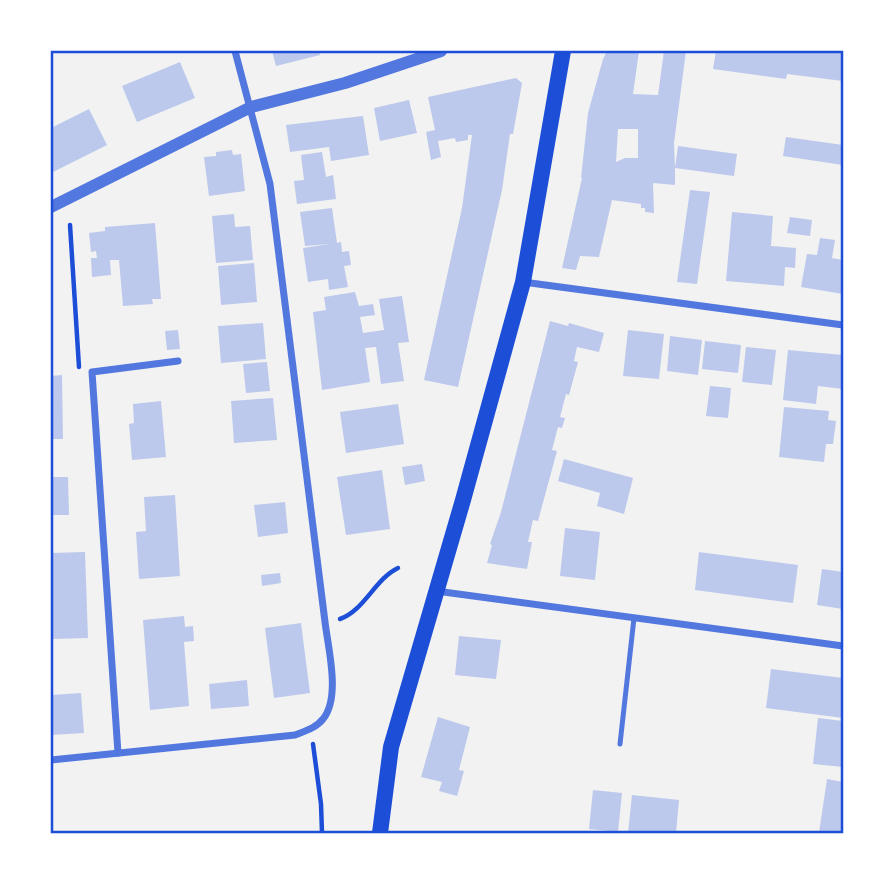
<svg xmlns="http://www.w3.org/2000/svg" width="894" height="884" viewBox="0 0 894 884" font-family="Rubik,sans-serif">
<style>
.building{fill:#bdc9ec;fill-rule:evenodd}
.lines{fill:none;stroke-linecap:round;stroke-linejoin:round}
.path{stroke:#1d4ed8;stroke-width:4.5}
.service{stroke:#5277de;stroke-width:5}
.minor{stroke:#5277de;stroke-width:7}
.tertiary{stroke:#5277de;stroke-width:12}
.primary{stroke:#1d4ed8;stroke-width:16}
.neatline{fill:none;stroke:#1d4ed8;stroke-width:2.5}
</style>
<rect width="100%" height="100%" fill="#f2f2f2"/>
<g class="building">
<path d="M272 51H319L320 55 276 66Z"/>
<path d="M607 51H639L633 94 658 95 664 51H686L674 143 675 168 678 146 737 154 734 176 675 168V185L653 183 654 213 645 212V208H641V204L612 200 599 257 580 256 576 270 562 268 582 178H581L588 113 603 59ZM618 129H638V158H625L616 162Z"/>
<path d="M716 51H843V81L787 74 786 79 713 69Z"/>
<path d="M180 62 195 98 137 122 122 86Z"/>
<path d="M516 78 522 83 513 134H510L502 190 458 387 424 380 462 208 472 135H468V140L456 142 455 138 438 141 441 157 431 160 426 132 435 130 428 97Z"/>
<path d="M409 100 417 133 380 141 374 108Z"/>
<path d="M89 109 107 145 51 173V128Z"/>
<path d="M363 116 369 155 331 161 329 147 290 152 286 125Z"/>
<path d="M786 137 843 145V165L783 156Z"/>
<path d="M232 150 233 155 241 154 245 191 209 196 204 157 216 156V152Z"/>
<path d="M322 152 326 177 333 175 336 199 297 204 294 181 304 180 301 155Z"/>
<path d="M690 190 710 192 697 284 677 282Z"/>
<path d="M332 208 337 243 341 242 342 252 349 251 351 265 344 266 348 287 329 290 328 279 308 282 303 248 329 244 305 246 300 212Z"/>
<path d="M732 212 773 216 771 246 796 248 795 268 785 267 784 286 726 281Z"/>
<path d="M234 214 235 227 250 226 253 260 216 263 212 216Z"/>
<path d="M790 217 812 220 810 236 787 233Z"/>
<path d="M155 223 161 299H152L153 304 123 306 119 260H110L111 275 92 277 91 258H97L96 251 91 252 89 233 105 231V227Z"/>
<path d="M820 238 835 240 832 258 843 260V294L801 287 807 254 817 255Z"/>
<path d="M254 263 257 302 221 305 218 266Z"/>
<path d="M355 292 359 306 373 304 375 315 360 317 363 333 384 330 379 299 402 296 409 342 398 343 404 381 381 384 376 347 365 348 370 382 322 390 313 312 326 310 324 297Z"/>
<path d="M550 321 568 326 569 323 604 333 599 352 577 347 574 361 578 362 569 395 566 394 560 417 565 418 562 428 558 427 552 450 557 451 538 521 533 520 528 542H532L527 569 487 563 492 545 490 544 501 512Z"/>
<path d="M263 323 266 359 221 363 218 326Z"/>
<path d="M178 330 180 349 167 350 165 331Z"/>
<path d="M628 330 664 334 659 379 623 376Z"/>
<path d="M670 336 702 340 698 375 667 371Z"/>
<path d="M705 341 741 345 738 373 702 369Z"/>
<path d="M746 347 776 350 772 385 742 382Z"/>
<path d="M788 350 843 355V389L818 386 816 404 783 400Z"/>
<path d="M267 362 270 391 246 393 243 364Z"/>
<path d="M62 375 63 439H51V376Z"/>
<path d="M710 386 731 388 728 418 706 416Z"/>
<path d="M273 398 277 440 234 443 231 401Z"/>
<path d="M161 401 166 457 132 460 129 424 134 423 133 404Z"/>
<path d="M398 404 404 444 346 453 340 412Z"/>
<path d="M784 407 829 411 828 420 836 421 833 444H826L824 462 779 457Z"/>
<path d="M564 459 633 478 624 514 597 506 600 493 558 481Z"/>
<path d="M422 464 425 481 405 485 402 467Z"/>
<path d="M382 470 390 529 346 535 337 477Z"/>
<path d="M51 477H68L69 515H51Z"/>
<path d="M175 495 180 576 139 579 136 532 146 531 144 497Z"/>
<path d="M285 502 288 533 258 537 254 505Z"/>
<path d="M565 528 600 532 595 580 560 576Z"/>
<path d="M85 552 88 638 51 639V553Z"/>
<path d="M699 552 798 565 793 603 695 590Z"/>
<path d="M822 569 843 572V609L817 605Z"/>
<path d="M280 573 281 583 262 586 261 575Z"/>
<path d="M184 616 185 627 193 626 194 641 184 642 189 706 150 710 143 620Z"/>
<path d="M301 623 310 693 274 698 265 628Z"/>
<path d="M459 636 501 640 496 679 455 675Z"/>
<path d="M771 669 843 678V718L766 708Z"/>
<path d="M247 680 249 706 211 709 209 684Z"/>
<path d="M81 693 84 733 51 735V695Z"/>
<path d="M438 717 470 727 459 770 464 771 457 796 439 791 442 782 421 777Z"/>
<path d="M818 718 843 721V767L813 764Z"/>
<path d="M827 779 843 782V833H819Z"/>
<path d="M593 790 622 793 618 832 589 829Z"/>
<path d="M632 795 679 800 676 833H628Z"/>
</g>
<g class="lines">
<g class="path">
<path d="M70 225 79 367"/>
<path d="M340 619C364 611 375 579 398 568"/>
<path d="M313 744 321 804 322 833"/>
</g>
<path class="service" d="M620 744 634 618"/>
<g class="minor">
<path d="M523 282 843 325"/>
<path d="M436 591 843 646"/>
<path d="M118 753 92 372 178 361"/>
<path d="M51 760 295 735C305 731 316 728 323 719 341 697 328 648 325 622L270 184 235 51"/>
</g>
<path class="tertiary" d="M51 207 251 107 345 83 441 51"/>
<path class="primary" d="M380 833 391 747 463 500 523 282 563 51"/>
</g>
<rect width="894" height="884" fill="none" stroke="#ffffff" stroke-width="105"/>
<rect x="52" y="52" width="790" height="780" class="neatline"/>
</svg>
